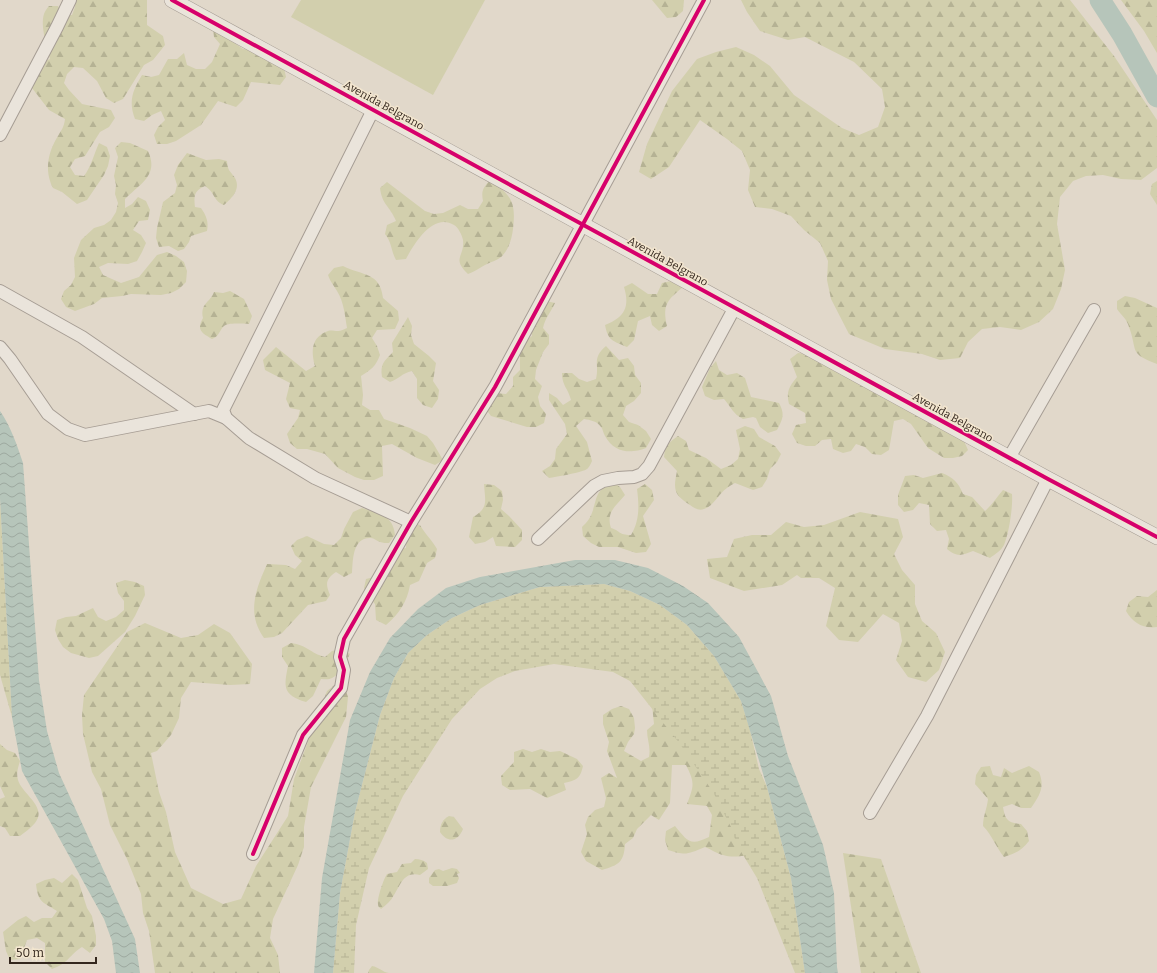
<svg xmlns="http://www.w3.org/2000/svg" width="1157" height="973" viewBox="0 0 1157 973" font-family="Bitter,serif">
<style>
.grass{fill:#d2cfad}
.forest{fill:url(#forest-firs)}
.wetland{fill:url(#wetland-marsh)}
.water{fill:url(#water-waves)}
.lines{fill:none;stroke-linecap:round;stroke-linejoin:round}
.river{stroke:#b6c5ba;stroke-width:21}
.minor-casing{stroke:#a69d94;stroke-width:14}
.tertiary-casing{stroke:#a69d94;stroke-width:16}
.minor{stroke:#eae4db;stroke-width:12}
.tertiary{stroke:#eae4db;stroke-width:15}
.cycleway-casing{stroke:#f3e6cf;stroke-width:6}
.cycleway{stroke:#d6006c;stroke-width:4}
.labels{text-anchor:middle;stroke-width:3;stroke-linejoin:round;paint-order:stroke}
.street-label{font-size:11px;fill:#33261d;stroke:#f3e6cf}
</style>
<defs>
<pattern id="forest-firs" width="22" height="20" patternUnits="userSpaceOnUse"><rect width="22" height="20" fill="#d2cfad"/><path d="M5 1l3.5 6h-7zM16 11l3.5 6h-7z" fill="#b5b294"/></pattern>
<pattern id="wetland-marsh" width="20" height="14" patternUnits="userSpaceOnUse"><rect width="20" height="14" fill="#d2cfad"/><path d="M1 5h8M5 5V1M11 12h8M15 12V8" fill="none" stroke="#b5b294"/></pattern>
<pattern id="water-waves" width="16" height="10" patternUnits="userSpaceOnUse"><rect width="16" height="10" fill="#b6c5ba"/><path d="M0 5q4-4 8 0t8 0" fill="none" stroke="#9da99f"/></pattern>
</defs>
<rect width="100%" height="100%" fill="#e1d8ca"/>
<path class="grass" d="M301 0H485L433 95 291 17Z"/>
<g class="forest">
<path d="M74 0H147V25L163 36 165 45 153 60 144 65 123 99 114 103 106 98 97 81 83 68 74 67 67 74 64 83 69 90 82 104 111 110 115 118 109 127 100 132 85 156 75 159 70 167 75 175 84 176C91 167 94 154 99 143L107 147 110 156 108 166 104 175 87 200 77 204 62 192 53 188C44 170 48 152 58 136 62 129 64 127 65 119L49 110 32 88 33 78 42 62 50 59C47 48 40 25 44 14 45 11 47 8 49 6H58L63 15H72L75 7Z"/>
<path d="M652 0H684L683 11 676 17 667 18Z"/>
<path d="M741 0H1070L1114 56 1157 120V168L1141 180 1121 179 1103 175 1086 176 1073 181 1060 197 1057 224 1065 270 1061 289 1053 309 1039 322 1021 330 1000 327 982 329 968 342 960 358 940 360 922 354 885 349 849 334 831 299 827 280 828 261 820 243 804 230 791 216 772 209 755 207 748 190 750 170 742 151 727 139 700 120 669 167 651 179 639 172 647 144 672 91 697 59 716 52 736 47 754 55 770 66 794 95 842 128 859 135 878 127 885 107 882 89 854 62 805 37 788 40 760 31 747 12Z"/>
<path d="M1121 0H1157V53L1144 31Z"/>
<path d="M213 28 222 30 236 44 243 49 262 50 284 68 286 77 280 85 251 82 243 100 236 107 218 101 201 125 176 141 167 144H157L154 135 158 127 165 120 161 111 152 115 144 121 135 119C128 101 133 90 142 75L151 77 159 75 168 59H177L184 53 187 65 196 69H205L212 62 220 44 214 37Z"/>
<path d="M121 142 130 143 148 151C159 175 141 183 125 199V208L132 204 138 197 146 201 150 210 148 220 139 221 133 230 141 235 146 243 142 252 137 261 128 264 108 263 99 267 103 275 121 283 139 277 157 255 167 252 176 256 184 262 187 271 186 282 179 289 171 293 161 295 131 294 122 296 102 298 94 304 75 311 66 307 61 299 64 291 71 285 75 277 74 258 81 240 94 228 104 225 111 220 116 212 118 203 115 194 116 185 114 176 118 157 115 148Z"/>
<path d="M187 153 206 160 219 159 227 161C228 172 230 170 235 178 241 189 232 198 224 205 213 201 215 192 205 186 194 191 194 195 195 207L201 208C206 215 209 222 207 231L191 236 189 242 184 249 178 251 169 246 159 247 156 238 157 228 163 202 175 193 177 185 174 175 178 165Z"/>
<path d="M490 180C512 196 516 202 513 229 512 238 509 248 503 255 499 260 493 261 487 264 480 267 477 271 468 274 451 258 465 257 463 240 462 235 458 227 454 225 433 212 414 244 406 259L396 260C391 251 392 243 385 234L387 225 396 221C390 206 382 205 380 188L387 182 425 211 434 214 443 213 460 205 468 209H478L483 201C481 191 483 188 490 180Z"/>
<path d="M1157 181V205L1150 194 1152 184Z"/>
<path d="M343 266C363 276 380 272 383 298L398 311 399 320 395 329 377 330 372 338 377 346 380 355C376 366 371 370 361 376L363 395 362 405 370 410H379L384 419 410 428 427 436 433 443 443 460 435 465 417 458 392 444 382 446 383 476 374 480H364L355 477 338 468 325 454 307 449H297L290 443 287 434 298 418 300 410 290 408 286 399 290 383 265 370 263 360 276 347 306 371 315 366C311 351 311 337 328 331 331 330 334 331 338 331 341 331 344 329 347 328 345 316 344 302 337 291 333 284 331 283 328 275L334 268Z"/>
<path d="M671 281 684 286C668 300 662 303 667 326L659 331 652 325 650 316 638 321 634 340 627 347C613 341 608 341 605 325 625 317 630 307 624 287L632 283 648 294H657L662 283Z"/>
<path d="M230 291 244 299 252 316 249 324C242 324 227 322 223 327 219 332 218 337 212 339 202 333 196 330 203 318 200 303 210 303 214 292L223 293Z"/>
<path d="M1125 296 1135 298 1157 308V364C1128 353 1138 351 1129 327 1127 319 1121 315 1117 309V301Z"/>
<path d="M546 301 555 303C551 312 545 318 543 328L549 335V344L543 352 536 370 535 379 542 386 538 397 540 406 546 414 544 423 536 427H527L491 416 485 408 496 393 506 394 513 386V377L520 370C520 354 518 346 532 336L531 326Z"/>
<path d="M408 317 412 326 411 335 414 344 429 356 436 363 433 381 439 390 438 399 432 408 423 405 417 398V379L412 371C402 373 399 379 390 382L382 377C380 364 384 361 393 352L392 343Z"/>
<path d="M606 346 619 360 628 358 634 366 635 375 641 383V393L634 401 626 406 623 415 629 422 638 425 646 431 651 439 646 448C631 454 614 453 605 436 603 433 603 429 601 427 597 421 590 420 584 419L576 426 587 442 592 461C591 463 589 468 587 469 584 472 556 477 549 478L542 471 550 466 555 459 556 449 567 434 565 424 549 400V393L557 398 563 405 571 400C568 388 562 386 562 373H572L579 379 587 382 596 379C600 364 591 359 606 346Z"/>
<path d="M798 353 808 354 964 441 968 450 962 456 953 458H944L928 448 911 424 903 419 894 421 889 450 881 455 872 454 865 447 856 444 851 451 843 453 833 449 831 439 822 440 815 446H806L797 443 792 434 796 425 806 423 805 413 789 404C786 391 789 387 797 377L790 359Z"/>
<path d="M716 361 719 370 727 375 737 373 745 378 751 397 779 403C785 414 783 419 777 430L768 433 760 427 756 418 753 417 743 419C733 414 731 407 724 399L714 400 705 396 702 387 710 368Z"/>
<path d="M745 426 754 429 759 437 775 446 781 454 777 462 770 469 767 479 762 487 753 490 735 483C732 485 729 486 727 488 719 493 714 506 704 509 699 511 694 508 690 505 674 495 673 490 677 471L664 457C665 446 669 442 678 436L686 441 689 450 706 458 721 469 731 465 738 459 740 449 736 430Z"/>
<path d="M942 473C954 478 958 482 963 494L972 497 985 511C992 505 997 497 1003 490L1012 494C1013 507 1009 533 1004 545 1001 551 995 554 990 558L973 551C961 556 957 557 947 549L949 539 946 530 937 531 930 524 929 505 919 503 913 510 904 512 898 505V495L905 476 914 475 923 478Z"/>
<path d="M613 482 620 487 625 495C615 507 606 512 611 528 621 531 618 535 631 535 640 520 639 505 637 489L645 484 652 490 654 500 643 516 651 544 646 552 636 553 618 547H599L591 543 583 536 582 527C584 525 587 522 589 519 598 504 592 490 613 482Z"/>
<path d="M484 484 494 485 502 491 503 500 501 509 509 516 522 530V540L515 547 496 546 493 537 485 542 475 544 469 537 473 517C489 508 485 501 484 484Z"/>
<path d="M362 508C379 513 393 515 395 535L389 543C386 543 383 543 380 542 377 541 374 538 371 538 352 537 353 561 352 573L344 577 336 572C326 579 325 583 330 595L326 601 308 605 282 633 274 637 264 638C246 613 256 589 267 564L286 565 295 569 302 561 295 555 291 546 297 540 307 536 324 544 334 545 341 538 344 529 353 512Z"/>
<path d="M860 512 898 519 903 537 894 554 902 570 915 585V604L922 621 936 633 945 652 939 670 926 682 908 677 896 660 902 641 899 623 883 614 858 642 839 640 826 626 835 588 819 578H801L797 575 782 585 744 591 710 578 707 559 727 557 734 539 752 535H771L786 522 804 527 824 525Z"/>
<path d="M411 522 420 525C425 534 432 540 437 549L435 558 427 563 419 581 410 585C407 602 399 614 386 625L376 620 375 604 368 596 364 588 366 579 382 575 396 549 406 548 407 529Z"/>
<path d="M125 580 135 582 144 586 145 595 135 616 125 632 98 656 89 658 71 653 63 647 58 639 55 630 57 620 66 617 76 616 93 608 98 617 106 621 116 617 124 610V601L118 593 116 583Z"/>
<path d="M1157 590V627C1143 629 1133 623 1126 611L1129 602 1137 596 1148 597Z"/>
<path d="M145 623 181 638 198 635 214 624 230 633 252 664 250 684 230 685 191 682 181 698 179 718 171 735 157 751 151 753 159 792 166 812 175 852 191 888 223 904 241 899 256 866 288 816 294 779 327 691 342 679 348 697 346 717 311 787 304 827V847L298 865 273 919 270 938 278 955 280 973H155L149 931 143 913 141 894 127 859 110 825 101 789 92 772 83 734 82 715 84 695 127 632Z"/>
<path d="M291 643C307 645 310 653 325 657L332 651 342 649 350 654C346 662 340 674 332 678 329 680 324 679 321 679L313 696 306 702C282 695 284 686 288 666L282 657V648Z"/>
<path d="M666 697 750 855C741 856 732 858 723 855 717 854 711 849 705 847 688 854 686 856 668 850L665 840 666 831 675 826C687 840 689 847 709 837L712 815 707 806 687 804C694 785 695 783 686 765H672L670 803 659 820 651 815 637 829 633 838 625 844C624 862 619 865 602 870L586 861 581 852 587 834 585 825 588 817 595 810 604 807 606 798 601 778 609 773 617 778 607 751 609 742 603 724V715L612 709 621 706 629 709 634 718 635 728 634 734 628 742 624 751 641 761 649 757C651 747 647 740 647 730L654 724 652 705Z"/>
<path d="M0 744 7 750 15 753 20 761C18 768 16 773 18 780 22 794 48 807 35 823 31 828 25 832 20 836H10L5 828 0 826V799L5 797 0 786Z"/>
<path d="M523 749 532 752 541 749 550 752 560 751 577 759 583 766C580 779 577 780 564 783L566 790 547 798 530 789 510 790 502 785 501 776 514 762V752Z"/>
<path d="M990 766 993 775 1001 777 1004 768 1012 773 1029 766 1039 772C1045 787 1040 795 1031 808H1021L1012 804 1003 807C1005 820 1008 823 1021 824L1027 831 1029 841C1021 851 1016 853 1004 857 996 847 992 835 983 826 983 816 987 809 988 799L975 784 976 775 981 767Z"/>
<path d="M449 816 454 817 463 829C458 842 447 843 440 832 440 824 443 819 449 816Z"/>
<path d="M843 853 881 859 921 973H861Z"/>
<path d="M415 859C420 859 423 860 427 863L428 869 420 875C404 871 401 884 394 895 391 901 386 905 381 909 379 907 378 907 378 904 377 898 384 878 387 874L397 872 402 864 411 863Z"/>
<path d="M452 868 457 869 460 873 457 874 459 878 457 883 447 886H433L429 883V878L435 870 439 869 443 871Z"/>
<path d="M72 874 78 880 87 908 92 916 96 936V945L90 953 82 947C69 955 69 963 52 969L45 962V943L37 938 27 940 20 959 10 960 6 951 3 932 18 920 26 916 34 922 42 918H52L57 911C43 902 38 903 36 884L45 880 54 878 62 883Z"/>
<path d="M372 966C379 967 382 972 389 973H368L369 970Z"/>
</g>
<g class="wetland">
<path d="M0 498 12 717 0 675Z"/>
<path d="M604 584 630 591 660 605 687 625 714 656 741 701 750 730 759 769 767 787 791 878 805 973H795L757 878 737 845 731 827 713 792 680 744 630 681 613 672 554 664 515 671 497 678 480 689 452 719 403 796 369 868 356 925 354 973H333L340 893 355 812 380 715 394 678 408 653 427 635 452 618 480 605 540 587Z"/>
</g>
<g class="water">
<path d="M0 411C11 427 17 445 23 463L39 680 47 731 59 773 135 939 140 973H116L112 941 104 919 22 771 12 717 0 498Z"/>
<path d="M575 560H615L648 568 683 586 708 603 739 637 771 696 788 756 823 845 834 893 837 967 838 973H805L791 878 767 787 741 701 714 656 687 625 660 605 630 591 604 584 540 587 480 605 452 618 427 635 408 653 394 678 380 715 355 812 340 893 333 973H314L322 878 350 720 370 672 390 638 418 609 446 588 480 577Z"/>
</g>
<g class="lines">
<path class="river" d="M1100 0 1122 34 1157 97"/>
<g class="minor-casing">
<g id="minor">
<path d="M373 110 223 410 226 418 249 438 315 478 411 522"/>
<path d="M0 135 57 27 70 0"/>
<path d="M0 291 82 337 194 414"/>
<path d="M0 347 10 359 48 414 68 429 85 435 209 411 226 418"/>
<path d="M1009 458 1094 310"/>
<path d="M538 539 594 486 603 481 618 478 634 477 642 474 649 466 735 307"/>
<path d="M870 813 927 716 1048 479"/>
<path d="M253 854 303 735 341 688 344 670 340 657 344 639 411 522 495 387 704 0"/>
</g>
</g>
<g class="tertiary-casing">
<path id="tertiary" d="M172 0 1048 479 1157 537"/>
</g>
<use href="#minor" class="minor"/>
<use href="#tertiary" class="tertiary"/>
<g class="cycleway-casing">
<g id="cycleway">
<path d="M172 0 1048 479 1157 537"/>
<path d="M253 854 303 735 341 688 344 670 340 657 344 639 411 522 495 387 704 0"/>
</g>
</g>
<use href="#cycleway" class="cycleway"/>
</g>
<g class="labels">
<g class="street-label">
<text transform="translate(384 105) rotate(29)" y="4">Avenida Belgrano</text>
<text transform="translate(668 261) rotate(29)" y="4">Avenida Belgrano</text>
<text transform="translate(953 417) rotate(29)" y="4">Avenida Belgrano</text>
</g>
</g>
<path d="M10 957v6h86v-6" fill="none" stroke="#33261d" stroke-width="2"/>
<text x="16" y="957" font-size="12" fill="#33261d" stroke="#f3e6cf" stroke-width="3" paint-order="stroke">50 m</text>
</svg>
